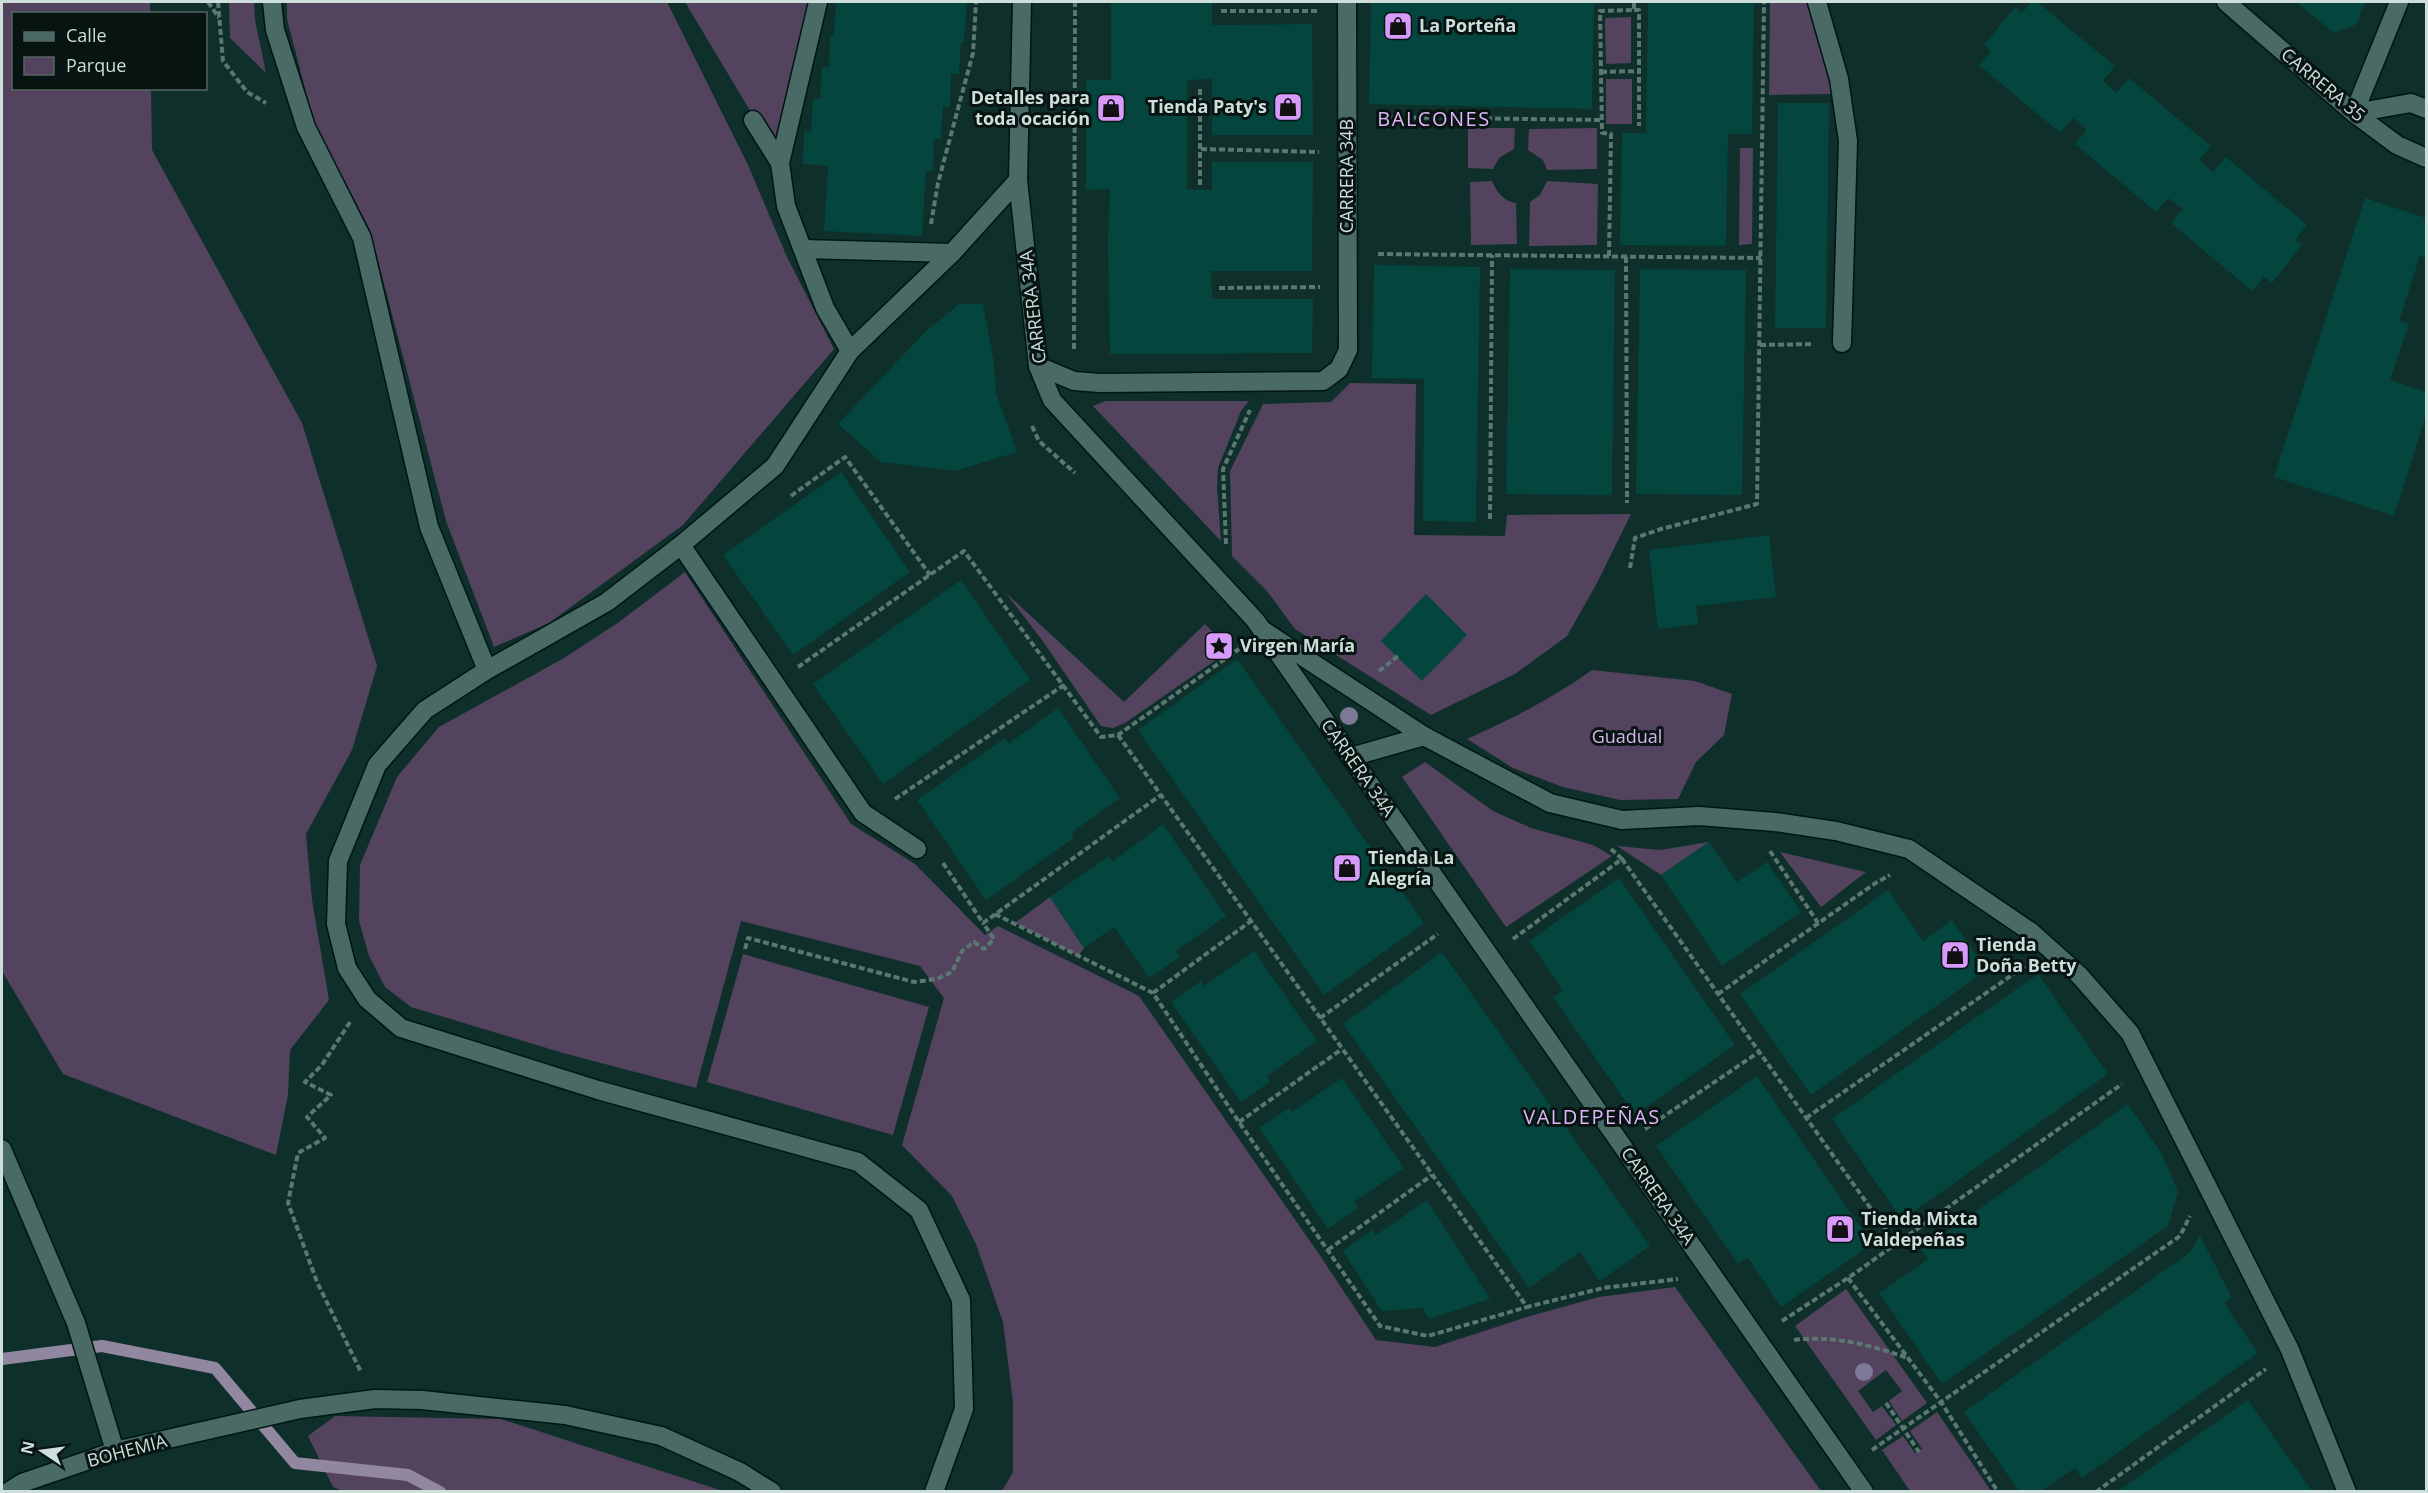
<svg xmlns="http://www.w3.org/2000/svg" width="2428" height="1493" viewBox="0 0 2428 1493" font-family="'Open Sans',sans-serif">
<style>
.green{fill:#54435f}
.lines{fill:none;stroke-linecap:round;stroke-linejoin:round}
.stream{stroke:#9287a0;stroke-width:12}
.building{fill:#04453e}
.service-casing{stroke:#001612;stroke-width:21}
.minor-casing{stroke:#001612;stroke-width:21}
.tertiary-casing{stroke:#001612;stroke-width:21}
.path{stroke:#5c7772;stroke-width:4;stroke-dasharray:6 3;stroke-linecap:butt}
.service{stroke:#4a6a65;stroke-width:18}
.minor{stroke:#4a6a65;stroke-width:18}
.tertiary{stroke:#4a6a65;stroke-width:18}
.tree{fill:#7d7896}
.labels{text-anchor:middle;stroke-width:6;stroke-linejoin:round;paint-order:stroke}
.poi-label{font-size:18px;font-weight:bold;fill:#cddedb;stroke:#071412;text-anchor:start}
.street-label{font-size:18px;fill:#cddedb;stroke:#071412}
.park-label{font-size:18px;fill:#d7b3ef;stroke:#071412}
.neighbourhood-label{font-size:20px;letter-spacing:1.5px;fill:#dfb6f9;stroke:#071412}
</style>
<rect width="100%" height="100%" fill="#0e2f2a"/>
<g class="green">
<path d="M2 2H150V13L14 14V88L151 89 152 150 302 423 377 666 352 750 306 834 312 900 329 1000 290 1050 288 1095 276 1155 63 1074 2 971Z"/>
<path d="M229 2H254L255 20 266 73 230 38Z"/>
<path d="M287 2H667L748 165 787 257 834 349 683 525 549 623 494 647 446 521 370 230 314 123 287 19Z"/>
<path d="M685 2H816L779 159Z"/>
<path d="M1770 2H1813L1833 94 1769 95Z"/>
<path d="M1631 17V63L1606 64 1605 18Z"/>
<rect x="1606" y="79" width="26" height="45"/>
<path d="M1468 128H1515L1514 149 1499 158 1493 169 1468 168Z"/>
<path d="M1597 128V169L1547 170 1543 160 1528 150 1529 129Z"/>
<path d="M1740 148H1753L1752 244 1739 245Z"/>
<path d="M1492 181C1497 193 1504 201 1516 203L1517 244 1471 245 1470 182Z"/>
<path d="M1547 181 1598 184 1597 245 1529 246 1530 202 1540 195Z"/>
<path d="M1350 383 1416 384 1414 535 1505 536 1507 515 1631 514 1597 583 1567 636 1515 674 1431 715 1295 629 1267 591 1232 556 1230 471 1263 404 1331 402Z"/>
<path d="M1106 401H1249L1241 411 1218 468 1217 487 1221 541 1093 406Z"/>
<path d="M685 572 851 824 915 864 985 935 998 926 1139 996 1319 1254 1376 1340 1435 1347 1530 1316 1599 1297 1675 1287 1821 1491H1002L1013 1472V1402L1003 1322 976 1244 952 1196 902 1145 944 998 920 966 741 921 696 1088 563 1053 411 1007 385 987 369 956 359 921 360 865 397 777 439 727 564 658 619 622Z"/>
<path d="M1006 593 1124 702 1205 624 1217 636 1209 643 1220 657 1125 723 1113 728 1101 726 1042 640Z"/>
<path d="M1592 670 1695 681 1732 694 1724 735 1696 762 1678 799 1620 800 1563 787 1513 768 1467 739C1512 719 1553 698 1592 670Z"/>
<path d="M1425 762 1493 811 1531 828 1593 845 1612 856 1506 927 1402 777Z"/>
<path d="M1709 842 1661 875 1617 846 1660 850Z"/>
<path d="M1780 852 1866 872 1821 907Z"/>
<path d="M1050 897 1084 948 1078 956 1015 923Z"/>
<path d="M743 954 929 1007 893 1135 707 1082Z"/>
<path d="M1846 1289 1927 1403 1902 1421 1889 1401 1902 1391 1886 1370 1858 1391 1873 1412 1882 1406 1896 1425 1876 1440 1795 1326Z"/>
<path d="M1937 1412 1991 1491H1910L1882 1450 1903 1436 1915 1453 1922 1449 1910 1431Z"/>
<path d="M335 1416 501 1419 723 1491H343L333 1487 308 1436Z"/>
</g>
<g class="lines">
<path class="stream" d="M2 1359 102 1346 215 1368 295 1463 408 1475 440 1492"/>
</g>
<g class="building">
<path d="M836 2H967L964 42H961L959 74H951L950 107 943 106 941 139 934 138 933 171H926L922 236 824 231 828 166 803 164 804 131 811 132 813 99H820L822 67H829L830 35H834Z"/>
<path d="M1111 2H1212V25L1312 24 1313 135H1212V79L1187 80V189L1212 190V162H1313L1312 271H1211L1212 299H1313L1312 353 1110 354 1108 243 1110 189 1086 190V80H1111Z"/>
<path d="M1371 2H1594L1592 109 1369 104Z"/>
<path d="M1648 2H1754L1752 134H1728L1726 246 1620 245 1622 133H1646Z"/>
<path d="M2031 2H2037L2115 66 2103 81 2117 93 2129 78 2211 146 2199 160 2213 172 2226 157 2307 225 2295 240 2302 245 2272 283 2264 277 2252 291 2171 223 2183 209 2168 198 2156 212 2075 144 2087 130 2073 118 2060 133 1979 65 1991 51 1984 45 2015 7 2022 13Z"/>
<path d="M2296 2H2365L2357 24 2334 33Z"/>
<path d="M1778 103H1829L1826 328H1775Z"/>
<path d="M2365 198 2426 218V258L2420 256 2399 321 2409 324 2390 380 2426 392V416L2394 516 2274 477Z"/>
<path d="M1374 265 1480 267 1476 522 1423 521 1424 379 1372 378Z"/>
<path d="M1510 269 1615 270 1612 495 1506 494Z"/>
<path d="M1640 269 1746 270 1742 495 1636 494Z"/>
<path d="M959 304H983L994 362 996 393 1017 452 955 471 881 462 838 424 924 333Z"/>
<path d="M841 472 910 572 793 655 723 555Z"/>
<path d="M1769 535 1776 597 1696 606 1698 624 1658 629 1649 550Z"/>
<path d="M961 580 1030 680 883 784 813 684Z"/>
<path d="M1426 594 1467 635 1422 681 1381 641Z"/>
<path d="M1237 659 1424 923 1324 995 1138 730Z"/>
<path d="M1058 708 1120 798 1071 833 1074 838 986 900 917 800 1005 738 1008 744Z"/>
<path d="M1163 824 1226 916 1176 951 1180 957 1149 978 1114 927 1084 948 1050 897 1109 856 1112 862Z"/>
<path d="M1709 842 1737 882 1767 862 1801 912 1722 966 1661 875Z"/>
<path d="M1619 878 1735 1045 1635 1115 1553 997 1563 990 1529 941Z"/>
<path d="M1888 890 1923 941 1952 920 1987 970 1811 1095 1740 994Z"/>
<path d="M1254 951 1317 1041 1267 1076 1270 1082 1241 1102 1171 1002 1201 981 1204 986Z"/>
<path d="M1442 952 1650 1246 1600 1281 1580 1252 1529 1288 1343 1024Z"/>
<path d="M2038 974 2108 1074 1902 1220 1832 1119Z"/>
<path d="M1757 1076 1872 1244 1781 1307 1748 1258 1738 1264 1656 1146Z"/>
<path d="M1342 1078 1404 1168 1354 1202 1358 1208 1328 1229 1259 1128 1289 1108 1292 1112Z"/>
<path d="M2128 1104 2162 1154 2178 1192 2168 1226 1942 1384 1879 1293 1928 1259 1921 1250Z"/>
<path d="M1427 1200 1490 1299 1429 1319 1423 1308 1382 1311 1343 1251 1372 1230 1376 1235Z"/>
<path d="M2200 1236 2232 1298 2224 1303 2258 1353 2082 1478 2075 1468 2041 1491H2019L1964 1412 2189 1253Z"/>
<path d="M2248 1400 2312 1491H2118L2219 1420Z"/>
</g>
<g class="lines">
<g class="service-casing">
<g id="service">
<path d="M818 2 780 163 786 206 825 308 850 351"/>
<path d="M753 120 780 163"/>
<path d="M803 249 952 253"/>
<path d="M681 545 863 813 917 849"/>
</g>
</g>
<g class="minor-casing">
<g id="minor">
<path d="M272 2 275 30 306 127 362 238 429 527 487 670"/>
<path d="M1817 2 1839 79 1848 141 1842 343"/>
<path d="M2354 113 2399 2"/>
<path d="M2354 113 2411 103 2426 109"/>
<path d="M1038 366 1052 400 1255 620 1864 1492"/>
<path d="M1261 629 1424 736 1550 803 1622 820 1699 816 1775 822 1836 831 1909 849 2031 932 2079 975 2130 1033 2290 1350 2347 1492"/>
<path d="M1351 757 1424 736"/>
<path d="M2 1149 76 1323 115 1451"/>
</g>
</g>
<g class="tertiary-casing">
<g id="tertiary">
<path d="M1022 2 1018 180 1038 366 1074 381 1100 383 1323 381 1339 369 1348 350 1347 2"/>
<path d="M2226 2 2354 113 2397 145 2426 158"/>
<path d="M8 1492 22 1483 115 1451 300 1409 375 1399 422 1400 565 1415 661 1436 740 1472 772 1492"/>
<path d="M934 1492 964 1409 961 1300 919 1210 858 1162 598 1090 401 1028 367 999 347 968 336 924 338 861 377 765 425 710 487 670 607 602 681 545 775 466 850 351 952 253 1018 180"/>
</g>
</g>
<g class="path">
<path d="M208 2 219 18"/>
<path d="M218 2 223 61 247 92 266 103"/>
<path d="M1634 10H1639V126"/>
<path d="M1221 11H1319"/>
<path d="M1601 72 1639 71"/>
<path d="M1200 89V187"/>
<path d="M1378 117 1602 120"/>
<path d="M1201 149 1319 152"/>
<path d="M931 224 938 183 973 53 976 2"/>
<path d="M1378 254 1761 258"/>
<path d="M1609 256 1611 134 1602 133 1600 11 1634 10V2"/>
<path d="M1626 257 1627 503"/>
<path d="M1219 288 1320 287"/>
<path d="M1760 345 1813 344"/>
<path d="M1074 349 1075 2"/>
<path d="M1032 426 1039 441 1075 473"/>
<path d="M791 496 845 457 930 575"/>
<path d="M1490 519 1492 255"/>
<path d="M1226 544 1223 469 1250 410"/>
<path d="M1630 568 1635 538 1661 529 1757 504 1764 2"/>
<path d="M798 667 964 551 1101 737 1118 735 1239 649"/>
<path d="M1379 671 1398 656"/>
<path d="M1118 735 1527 1307 1603 1288 1678 1279"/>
<path d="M895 799 1064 685"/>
<path d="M1611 849 1622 859"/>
<path d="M1770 851 1818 923"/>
<path d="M943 863 983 923 1161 795"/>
<path d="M995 914 1153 993 1239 1122 1380 1326 1428 1336 1527 1307"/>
<path d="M1513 939 1622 859 1896 1244"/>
<path d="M745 949 748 938 914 982 937 979 952 972 962 951 974 942 984 949 994 939 983 923"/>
<path d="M1153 993 1251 921"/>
<path d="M1718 994 1874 884 1890 875"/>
<path d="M1320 1018 1438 934"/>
<path d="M350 1022 322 1065 305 1082 331 1095 307 1117 325 1138 298 1153 288 1203 317 1282 361 1372"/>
<path d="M1806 1118 2025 966"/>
<path d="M1239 1122 1342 1049"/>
<path d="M1645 1129 1759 1052"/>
<path d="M1328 1250 1432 1175"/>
<path d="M1848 1278 1941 1402 1998 1492"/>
<path d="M1782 1321 1848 1278 2122 1084"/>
<path d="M1794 1340C1832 1335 1872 1345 1907 1358"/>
<path d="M1886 1403 1919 1452"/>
<path d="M1872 1450 2180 1236 2190 1216"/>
<path d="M2096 1492 2266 1369"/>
</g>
<use href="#service" class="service"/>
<use href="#minor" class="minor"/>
<use href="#tertiary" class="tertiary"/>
</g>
<g class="tree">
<circle cx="1349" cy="716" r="9"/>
<circle cx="1864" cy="1372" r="9"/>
</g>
<defs>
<g id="shop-square" transform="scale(1.5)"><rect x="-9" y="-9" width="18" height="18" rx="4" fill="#d69bfa" stroke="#071412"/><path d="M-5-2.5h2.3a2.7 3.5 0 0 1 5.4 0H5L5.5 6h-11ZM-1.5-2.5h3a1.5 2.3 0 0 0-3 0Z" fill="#111"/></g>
<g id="sight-square" transform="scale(1.5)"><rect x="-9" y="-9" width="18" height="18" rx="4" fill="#d69bfa" stroke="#071412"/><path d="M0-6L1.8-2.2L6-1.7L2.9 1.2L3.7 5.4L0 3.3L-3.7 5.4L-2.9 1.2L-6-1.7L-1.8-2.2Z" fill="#111"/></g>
</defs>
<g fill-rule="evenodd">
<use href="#shop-square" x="1398" y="26"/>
<use href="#shop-square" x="1288" y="107"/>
<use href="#shop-square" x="1111" y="108"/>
<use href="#sight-square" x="1219" y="646"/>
<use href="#shop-square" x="1347" y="868"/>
<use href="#shop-square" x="1955" y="955"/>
<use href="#shop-square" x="1840" y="1229"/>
</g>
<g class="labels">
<g class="poi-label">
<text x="1419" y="32">La Porteña</text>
<text x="1090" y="104" text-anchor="end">Detalles para<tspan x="1090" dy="21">toda ocación</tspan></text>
<text x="1267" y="113" text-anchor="end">Tienda Paty's</text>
<text x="1240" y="652">Virgen María</text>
<text x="1368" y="864">Tienda La<tspan x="1368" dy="21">Alegría</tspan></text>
<text x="1976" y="951">Tienda<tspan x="1976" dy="21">Doña Betty</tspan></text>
<text x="1861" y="1225">Tienda Mixta<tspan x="1861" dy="21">Valdepeñas</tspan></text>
</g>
<g class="street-label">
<text transform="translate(2323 85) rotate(40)" y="6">CARRERA 35</text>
<text transform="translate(1347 176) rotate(-90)" y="6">CARRERA 34B</text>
<text transform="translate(1033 307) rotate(-97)" y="6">CARRERA 34A</text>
<text transform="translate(1358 768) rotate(55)" y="6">CARRERA 34A</text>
<text transform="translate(1658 1196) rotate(55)" y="6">CARRERA 34A</text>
<text transform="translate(127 1451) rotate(-15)" y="6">BOHEMIA</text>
</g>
<g class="park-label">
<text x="1627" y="743">Guadual</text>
</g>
<g class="neighbourhood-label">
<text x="1434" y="126">BALCONES</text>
<text x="1592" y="1124">VALDEPEÑAS</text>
</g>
</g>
<rect width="2428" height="1493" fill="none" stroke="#cddedb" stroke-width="6"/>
<rect x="12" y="12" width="195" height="78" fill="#071412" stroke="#566562" stroke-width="1.5"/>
<rect x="24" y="32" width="30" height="9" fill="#4a6a65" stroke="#566562" stroke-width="1.5"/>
<text x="66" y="42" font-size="18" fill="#cddedb">Calle</text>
<rect x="24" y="57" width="30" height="18" fill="#54435f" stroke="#566562" stroke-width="1.5"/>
<text x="66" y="72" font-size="18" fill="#cddedb">Parque</text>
<g transform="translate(42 1451) rotate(283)" stroke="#071412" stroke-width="4.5" paint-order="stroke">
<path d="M0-4.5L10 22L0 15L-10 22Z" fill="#cddedb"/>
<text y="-9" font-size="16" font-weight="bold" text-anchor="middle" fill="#cddedb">N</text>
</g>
</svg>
